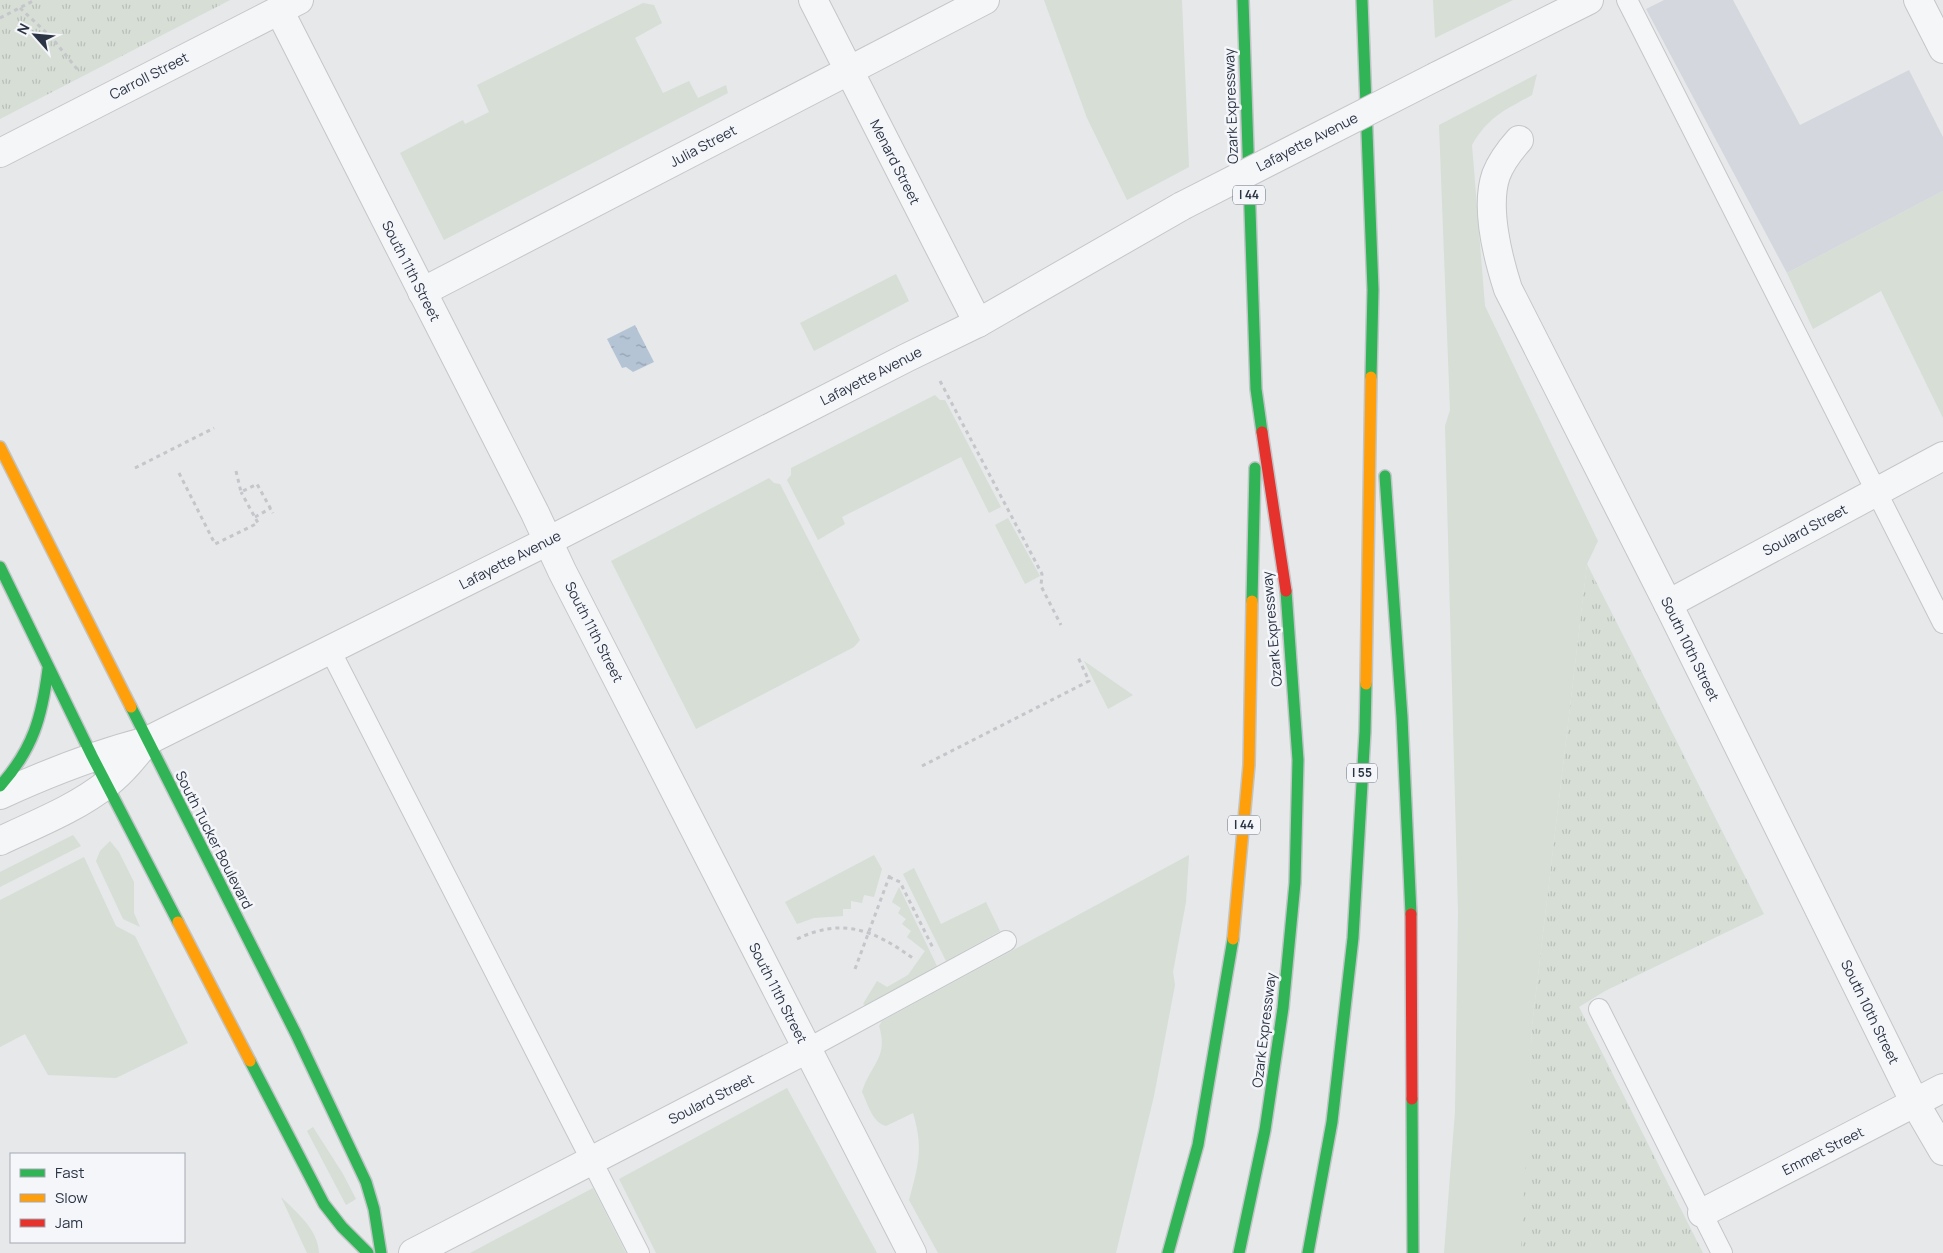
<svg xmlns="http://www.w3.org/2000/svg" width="1943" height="1253" viewBox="0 0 1943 1253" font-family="Manrope,sans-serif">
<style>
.built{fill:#d4d7dd}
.green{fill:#d6ded6}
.park{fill:url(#park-tufts)}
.water{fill:url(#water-ripples)}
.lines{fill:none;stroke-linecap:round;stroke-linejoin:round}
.lane-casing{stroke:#c4c6c8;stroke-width:22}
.street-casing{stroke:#c4c6c8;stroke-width:30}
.fast-casing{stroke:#c2c5c8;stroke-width:14}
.slow-casing{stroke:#c2c5c8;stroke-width:14}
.jam-casing{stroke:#c2c5c8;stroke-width:14}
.path{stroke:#c5c6ca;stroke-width:3;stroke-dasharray:4 4;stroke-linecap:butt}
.lane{stroke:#f5f6f7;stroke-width:20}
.street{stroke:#f5f6f7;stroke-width:28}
.fast{stroke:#30b455;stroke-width:11}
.slow{stroke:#ff9f0a;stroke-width:11}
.jam{stroke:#e5322d;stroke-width:11}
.street-bridge-casing{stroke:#c4c6c8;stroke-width:30;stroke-linecap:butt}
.street-bridge{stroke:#f5f6f7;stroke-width:28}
.labels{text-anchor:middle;stroke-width:5;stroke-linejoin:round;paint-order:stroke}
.shield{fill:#f4f6f9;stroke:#676e7b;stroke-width:1}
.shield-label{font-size:12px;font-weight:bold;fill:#2b3445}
.street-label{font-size:14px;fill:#2b3445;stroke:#f4f6f9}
</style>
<defs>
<pattern id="park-tufts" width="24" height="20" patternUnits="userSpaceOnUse" patternTransform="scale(1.25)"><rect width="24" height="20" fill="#d6ded6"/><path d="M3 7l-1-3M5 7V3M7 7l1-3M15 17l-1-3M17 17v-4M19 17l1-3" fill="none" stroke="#b8bfb9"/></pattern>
<pattern id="water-ripples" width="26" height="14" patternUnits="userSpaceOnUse" patternTransform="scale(1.25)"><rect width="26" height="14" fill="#b4c4d5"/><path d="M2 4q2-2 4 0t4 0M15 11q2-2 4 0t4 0" fill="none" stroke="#93a0af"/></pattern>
</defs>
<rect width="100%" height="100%" fill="#e6e8ea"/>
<path class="built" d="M1664 0H1733L1800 125 1909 70 1943 137V191L1787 273 1646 9Z"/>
<g class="green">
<path d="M1044 0H1182L1189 167 1127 200 1087 118Z"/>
<path d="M1433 0H1513L1435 38Z"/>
<path d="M643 3 654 5 662 23 635 38 663 93 689 81 698 98 726 85 728 93 444 240 400 153 463 120 465 124 489 112 477 85Z"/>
<path d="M1537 74 1532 95C1505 110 1488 117 1472 145L1485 306 1598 541 1587 564 1532 1026 1523 1253H1444L1455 1112 1458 911 1445 426 1450 410 1439 125Z"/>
<path d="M1943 191V418L1881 291 1813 329 1787 273Z"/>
<path d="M896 274 909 301 814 351 800 323Z"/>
<path d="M935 395 940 400H945L1001 507 989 513 961 457 842 517 845 524 818 540 787 480 791 475V468Z"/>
<path d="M769 478 774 483 780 484 860 640 854 647 696 729 611 561Z"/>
<path d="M1008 518 1040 576 1025 584 995 525Z"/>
<path d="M1084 661 1133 695 1108 709Z"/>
<path d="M73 835 81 846 0 887V872Z"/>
<path d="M110 841 119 852 134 882V913L140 927 123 919 96 861 100 851Z"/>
<path d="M874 855 882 869 874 897 864 895 862 903 851 901V909H843V916L814 918 797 924 785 902Z"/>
<path d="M1189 855 1186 902 1173 972 1175 985 1154 1096 1116 1253H938L909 1200C918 1166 924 1149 913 1113L886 1126C872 1122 868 1104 862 1092 870 1065 889 1058 879 1026L882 1021Z"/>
<path d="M84 857 116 926 135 936 188 1043 116 1078 48 1075 25 1034 0 1047V900Z"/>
<path d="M914 868 941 924 986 902 1000 931 946 961 903 874Z"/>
<path d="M899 887 937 966 867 1006 863 1004 877 981 887 987 908 975 925 951 907 937 911 931 902 924 906 919 898 913 901 908 892 902Z"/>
<path d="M787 1088 877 1253H656L619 1179Z"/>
<path d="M313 1127 343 1174 356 1199 346 1205 307 1131Z"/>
<path d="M593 1188 626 1253H470Z"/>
<path d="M281 1197C297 1213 318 1229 319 1253H307Z"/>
</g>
<g class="park">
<path d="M0 0H230L0 119Z"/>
<path d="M1587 564 1764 914 1605 991 1579 1007 1703 1253H1521L1532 1026Z"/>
</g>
<path class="water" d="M635 325 654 362 633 372 626 367 622 368 607 339Z"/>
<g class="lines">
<g class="lane-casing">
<g id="lane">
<path d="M1627 0 1943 623"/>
<path d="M330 650 639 1253"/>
<path d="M1599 1009 1722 1253"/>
<path d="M807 1049 1006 941"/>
</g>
</g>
<g class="street-casing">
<g id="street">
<path d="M813 0 978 323"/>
<path d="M1918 0 1943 49"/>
<path d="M279 10 535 513 562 571 912 1253"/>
<path d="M1437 76 1589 0"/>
<path d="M1519 140C1510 150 1501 162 1496 175 1485 207 1498 258 1508 289L1668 604 1915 1103 1943 1151"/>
<path d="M0 153 299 0"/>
<path d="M422 292 985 0"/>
<path d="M1668 604 1943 456"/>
<path d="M0 795C48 773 96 754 147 741L548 541 906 358 978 323 1182 206"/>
<path d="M0 841C36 824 77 808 108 783 123 771 135 756 147 741"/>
<path d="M1702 1213 1943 1088"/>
<path d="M413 1253 807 1049"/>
</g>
</g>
<g class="fast-casing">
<g id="fast">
<path d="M1243 0 1256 389 1262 432"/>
<path d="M1362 0 1373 290 1371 377"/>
<path d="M1385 476 1402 717 1411 914"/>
<path d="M0 567 92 756 178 922"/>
<path d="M1252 601 1255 468"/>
<path d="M131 707 296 1034 366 1182 374 1209 381 1253"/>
<path d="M0 786C33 749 42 717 48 669"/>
<path d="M250 1061 324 1204 342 1227 368 1253"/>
<path d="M1412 1099 1413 1253"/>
<path d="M1168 1253 1198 1145 1233 939"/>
<path d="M1239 1253 1265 1130 1283 1008 1295 883 1298 760 1286 591"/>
<path d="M1308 1253 1332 1122 1353 938 1365 732 1366 684"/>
</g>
</g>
<g class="slow-casing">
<g id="slow">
<path d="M0 447 131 707"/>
<path d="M1366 684 1371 377"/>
<path d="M178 922 250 1061"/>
<path d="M1233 939 1249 765 1252 601"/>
</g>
</g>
<g class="jam-casing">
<g id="jam">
<path d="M1262 432 1286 591"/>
<path d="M1411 914 1412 1099"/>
</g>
</g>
<g class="path">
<path d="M20 8 52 38 77 69"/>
<path d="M0 18 35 0"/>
<path d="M940 381 1042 574 1041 586 1061 625"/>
<path d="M135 468 214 428"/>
<path d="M236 471 241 492 257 484 273 513"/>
<path d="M179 473 215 544 258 523 241 492"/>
<path d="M255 517 271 508"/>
<path d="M922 766 1089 681 1078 657"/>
<path d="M889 877 900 882 934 950"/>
<path d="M797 939C843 917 874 930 914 959"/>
<path d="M855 969 891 872"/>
</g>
<use href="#lane" class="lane"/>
<use href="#street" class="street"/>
<use href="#fast" class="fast"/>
<use href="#slow" class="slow"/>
<use href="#jam" class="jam"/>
<g class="street-bridge-casing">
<path id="street-bridge" d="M1182 206 1437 76"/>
</g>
<use href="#street-bridge" class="street-bridge"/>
</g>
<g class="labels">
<g class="shield">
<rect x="1233" y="185.5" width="32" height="19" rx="4"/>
<rect x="1347" y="763.5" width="30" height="19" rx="4"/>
<rect x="1228" y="815.5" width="32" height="19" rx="4"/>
</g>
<g class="shield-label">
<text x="1249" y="199">I 44</text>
<text x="1362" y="777">I 55</text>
<text x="1244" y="829">I 44</text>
</g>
<g class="street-label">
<text transform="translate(149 76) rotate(-27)" y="5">Carroll Street</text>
<text transform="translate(1231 106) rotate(-92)" y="5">Ozark Expressway</text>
<text transform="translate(1307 142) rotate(-27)" y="5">Lafayette Avenue</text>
<text transform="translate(703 146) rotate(-28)" y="5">Julia Street</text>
<text transform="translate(895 162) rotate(63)" y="5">Menard Street</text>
<text transform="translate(411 271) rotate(63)" y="5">South 11th Street</text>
<text transform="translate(871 376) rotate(-27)" y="5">Lafayette Avenue</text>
<text transform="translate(1805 530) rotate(-28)" y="5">Soulard Street</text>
<text transform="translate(510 560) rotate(-27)" y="5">Lafayette Avenue</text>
<text transform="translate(1272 629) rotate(-95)" y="5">Ozark Expressway</text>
<text transform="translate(594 632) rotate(63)" y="5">South 11th Street</text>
<text transform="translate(1690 649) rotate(64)" y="5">South 10th Street</text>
<text transform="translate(214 840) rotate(63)" y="5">South Tucker Boulevard</text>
<text transform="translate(778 993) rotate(63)" y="5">South 11th Street</text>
<text transform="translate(1870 1012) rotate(64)" y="5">South 10th Street</text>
<text transform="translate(1264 1030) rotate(-83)" y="5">Ozark Expressway</text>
<text transform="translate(711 1099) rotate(-27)" y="5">Soulard Street</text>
<text transform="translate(1823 1151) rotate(-27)" y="5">Emmet Street</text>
</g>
</g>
<rect x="10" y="1153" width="175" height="90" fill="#f4f6f9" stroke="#a4a8b1"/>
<rect x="20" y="1169" width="25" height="8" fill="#30b455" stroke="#a4a8b1"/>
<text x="55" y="1178" font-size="15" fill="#2b3445">Fast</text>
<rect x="20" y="1194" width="25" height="8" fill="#ff9f0a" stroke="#a4a8b1"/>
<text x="55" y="1203" font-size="15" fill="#2b3445">Slow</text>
<rect x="20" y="1219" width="25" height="8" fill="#e5322d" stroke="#a4a8b1"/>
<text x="55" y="1228" font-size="15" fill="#2b3445">Jam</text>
<g transform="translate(35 35) rotate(297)" stroke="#f4f6f9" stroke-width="4" paint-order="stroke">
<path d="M0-4L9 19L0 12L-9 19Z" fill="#2b3445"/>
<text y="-8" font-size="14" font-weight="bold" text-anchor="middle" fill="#2b3445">N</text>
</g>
</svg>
